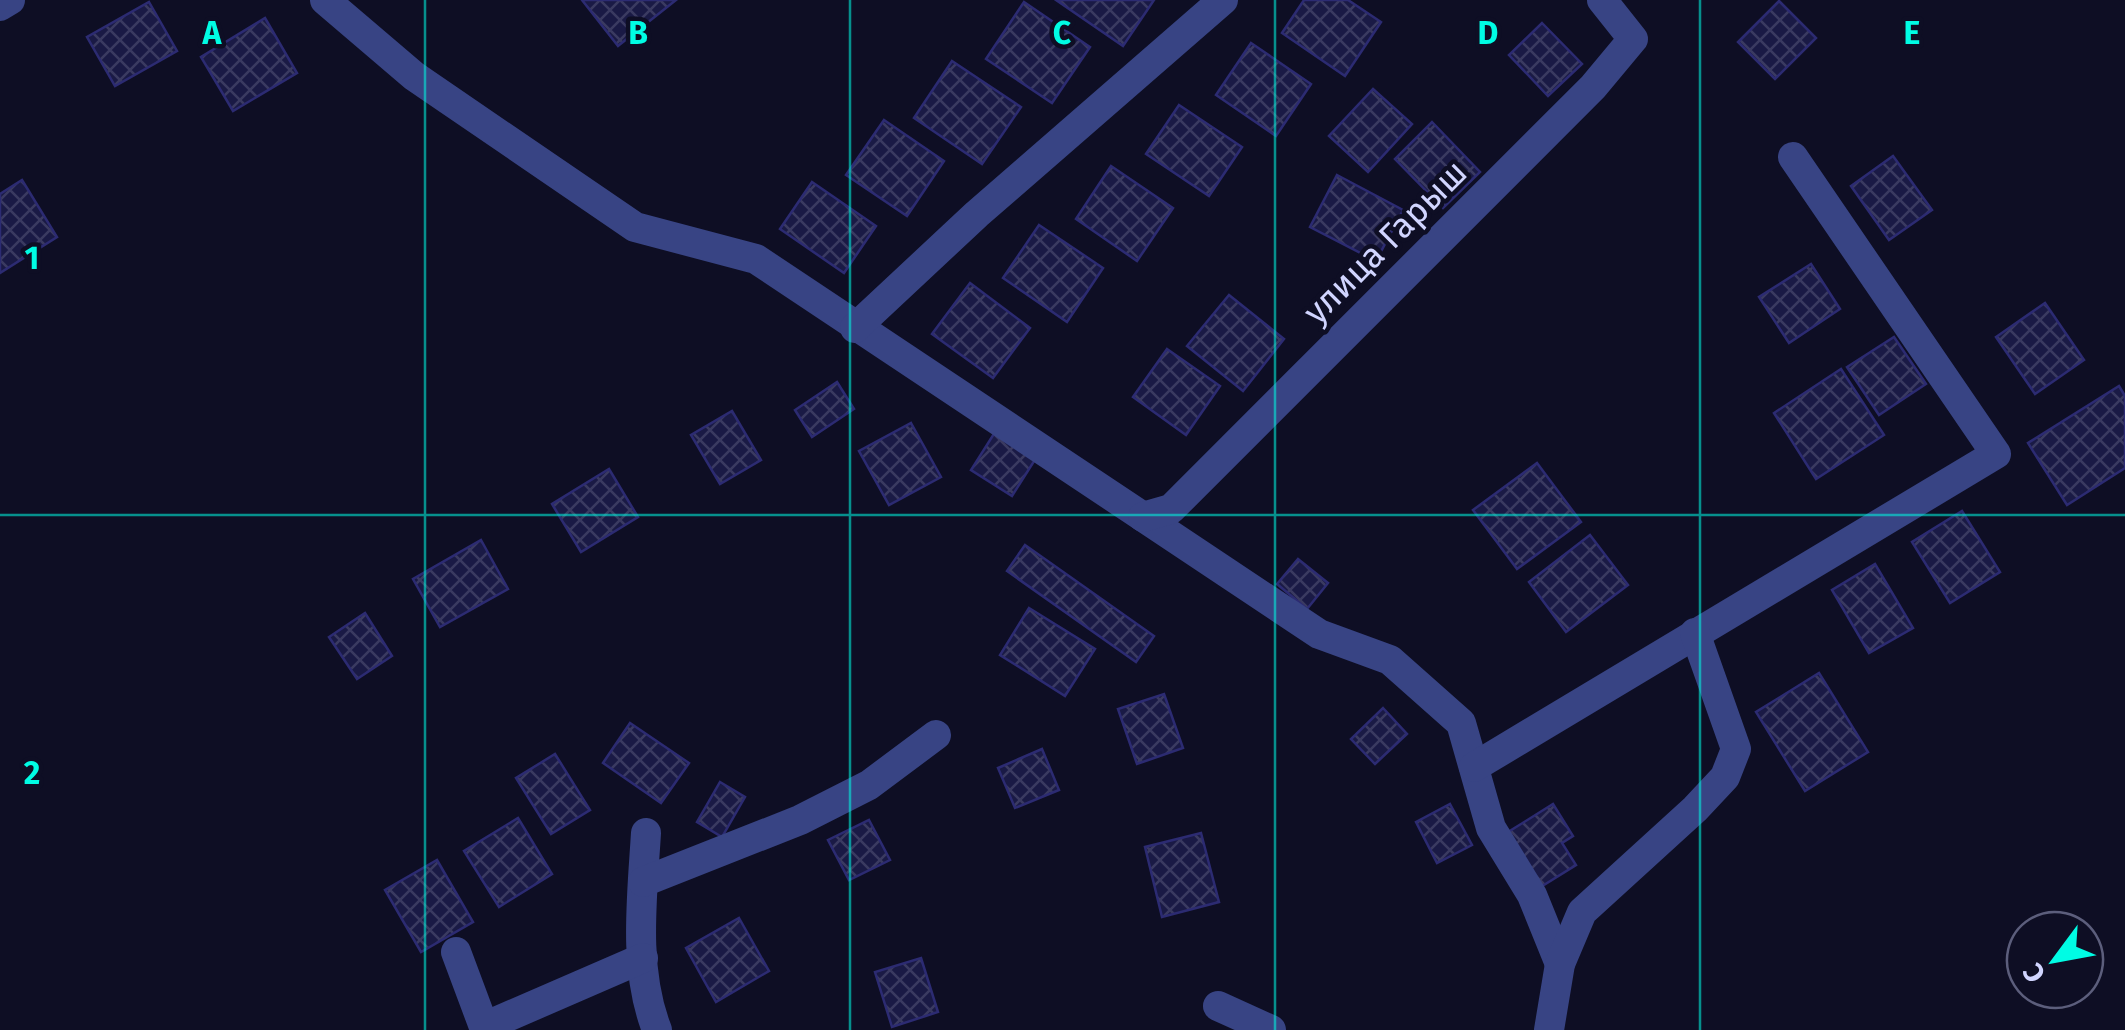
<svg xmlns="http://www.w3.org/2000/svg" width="2125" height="1030" viewBox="0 0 2125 1030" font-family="'Fira Sans',sans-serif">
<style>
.building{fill:url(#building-cross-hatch);stroke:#2c2b72;stroke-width:2.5}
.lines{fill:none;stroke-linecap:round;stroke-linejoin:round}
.minor{stroke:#384484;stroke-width:30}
.grid{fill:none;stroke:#00fce4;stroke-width:2.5;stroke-opacity:0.55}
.labels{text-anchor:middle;stroke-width:9;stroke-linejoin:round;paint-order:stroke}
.street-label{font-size:35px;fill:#d1d5ff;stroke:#0e0e24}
.grid-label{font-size:32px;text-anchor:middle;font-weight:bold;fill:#00fce4;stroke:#0e0e24;stroke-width:9;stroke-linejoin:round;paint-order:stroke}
</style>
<defs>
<pattern id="building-cross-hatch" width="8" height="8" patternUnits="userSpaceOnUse" patternTransform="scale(2.5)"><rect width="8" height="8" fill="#1a1a45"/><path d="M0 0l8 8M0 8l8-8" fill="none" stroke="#3a3a61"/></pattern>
</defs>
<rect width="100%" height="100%" fill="#0e0e24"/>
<g class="building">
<path d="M582 0H676L618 46Z"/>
<path d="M1056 0H1154L1123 46Z"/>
<path d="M1304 0H1348L1381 22 1345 76 1282 33Z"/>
<path d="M1779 1 1816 38 1775 79 1738 42Z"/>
<path d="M149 2 177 51 115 86 87 37Z"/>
<path d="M1024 2 1090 47 1052 103 986 59Z"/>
<path d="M265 18 297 73 233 111 201 57Z"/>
<path d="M1542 23 1582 64 1548 96 1509 55Z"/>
<path d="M1251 43 1311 84 1276 136 1216 95Z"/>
<path d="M952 61 1021 107 982 164 914 118Z"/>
<path d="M1373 89 1412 124 1368 172 1329 136Z"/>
<path d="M1179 105 1242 147 1209 196 1146 154Z"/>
<path d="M884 120 944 161 907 216 846 175Z"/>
<path d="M1432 122 1480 172 1443 208 1395 159Z"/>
<path d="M1893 156 1932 210 1889 240 1851 186Z"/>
<path d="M1111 166 1173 208 1137 261 1076 219Z"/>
<path d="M1337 175 1403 210 1376 261 1310 227Z"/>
<path d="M22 180 57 237 0 273V194Z"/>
<path d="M812 182 876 226 844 273 780 229Z"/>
<path d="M1039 225 1103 268 1067 322 1003 278Z"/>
<path d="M1811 264 1840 309 1789 343 1759 297Z"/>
<path d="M970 283 1030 328 993 378 932 334Z"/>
<path d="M1229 295 1284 339 1243 391 1187 346Z"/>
<path d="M2045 303 2084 360 2035 394 1996 337Z"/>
<path d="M1894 337 1926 384 1879 415 1847 367Z"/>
<path d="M1167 349 1220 386 1186 435 1133 397Z"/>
<path d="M1841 369 1884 435 1816 479 1774 413Z"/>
<path d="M837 382 854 409 812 437 795 410Z"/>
<path d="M2119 386 2125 396V468L2067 505 2028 443Z"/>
<path d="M732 411 761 460 720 484 691 435Z"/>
<path d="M911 423 941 477 889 505 859 451Z"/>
<path d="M997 429 1038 455 1012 496 971 470Z"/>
<path d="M1537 463 1581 522 1517 569 1473 510Z"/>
<path d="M609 469 638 517 581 552 552 504Z"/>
<path d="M1962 511 2000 572 1950 603 1912 542Z"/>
<path d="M1590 535 1628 585 1566 632 1529 582Z"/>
<path d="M481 540 508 589 440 627 413 579Z"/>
<path d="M1025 545 1154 636 1136 662 1007 571Z"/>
<path d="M1298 559 1328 583 1307 609 1277 584Z"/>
<path d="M1875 564 1913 628 1869 653 1832 590Z"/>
<path d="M1029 608 1095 649 1065 696 1000 655Z"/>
<path d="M365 613 392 656 357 679 329 637Z"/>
<path d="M1819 673 1868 752 1805 791 1756 712Z"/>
<path d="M1164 694 1183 748 1137 764 1118 709Z"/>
<path d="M1383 708 1407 734 1375 764 1351 739Z"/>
<path d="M630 723 689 763 661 803 603 763Z"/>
<path d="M1042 749 1059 790 1015 808 998 768Z"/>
<path d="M555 754 590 810 551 834 516 778Z"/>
<path d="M720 782 745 797 722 837 697 822Z"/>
<path d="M1450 804 1472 845 1437 863 1416 822Z"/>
<path d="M1553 804 1573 836 1562 843 1576 865 1539 888 1505 834Z"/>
<path d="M518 818 552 874 499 907 464 851Z"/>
<path d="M869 820 890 860 849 880 828 840Z"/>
<path d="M1201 833 1219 902 1162 917 1145 847Z"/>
<path d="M437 860 473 922 421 952 385 890Z"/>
<path d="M739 918 769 971 716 1002 686 948Z"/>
<path d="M921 958 938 1012 892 1027 875 972Z"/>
</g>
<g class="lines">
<g class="minor">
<path d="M325 0 414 76 635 227 756 259 1319 634 1390 660 1461 723 1491 828 1532 895 1560 964"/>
<path d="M0 6 10 0"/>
<path d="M855 328 977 214 1223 0"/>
<path d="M1143 517 1171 509 1593 87 1633 39 1602 0"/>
<path d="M1474 767 1996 454 1793 157"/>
<path d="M646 833C642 898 633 969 657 1030"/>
<path d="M643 882 800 820 869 785 936 735"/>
<path d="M456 952 484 1027 643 958"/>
<path d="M1218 1006 1271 1030"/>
<path d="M1549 1030 1560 964 1582 912 1695 809 1725 777 1736 749 1695 633"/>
</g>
</g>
<path class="grid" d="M425 0V1030M850 0V1030M1275 0V1030M1700 0V1030M0 515H2125"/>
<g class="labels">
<g class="street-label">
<text transform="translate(1385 242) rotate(-45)" y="12">улица Гарыш</text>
</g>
</g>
<g class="grid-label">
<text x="212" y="44">A</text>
<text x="638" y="44">B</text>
<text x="1062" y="44">C</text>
<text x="1488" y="44">D</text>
<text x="1912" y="44">E</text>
<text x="32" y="269">1</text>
<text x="32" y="784">2</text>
</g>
<g transform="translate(2055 960) rotate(238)"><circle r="48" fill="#0e0e24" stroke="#5c5e7c" stroke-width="2.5"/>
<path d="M0-8L18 38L0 25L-18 38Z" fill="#00fce4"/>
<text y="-15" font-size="28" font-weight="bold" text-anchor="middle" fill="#d1d5ff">С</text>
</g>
</svg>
